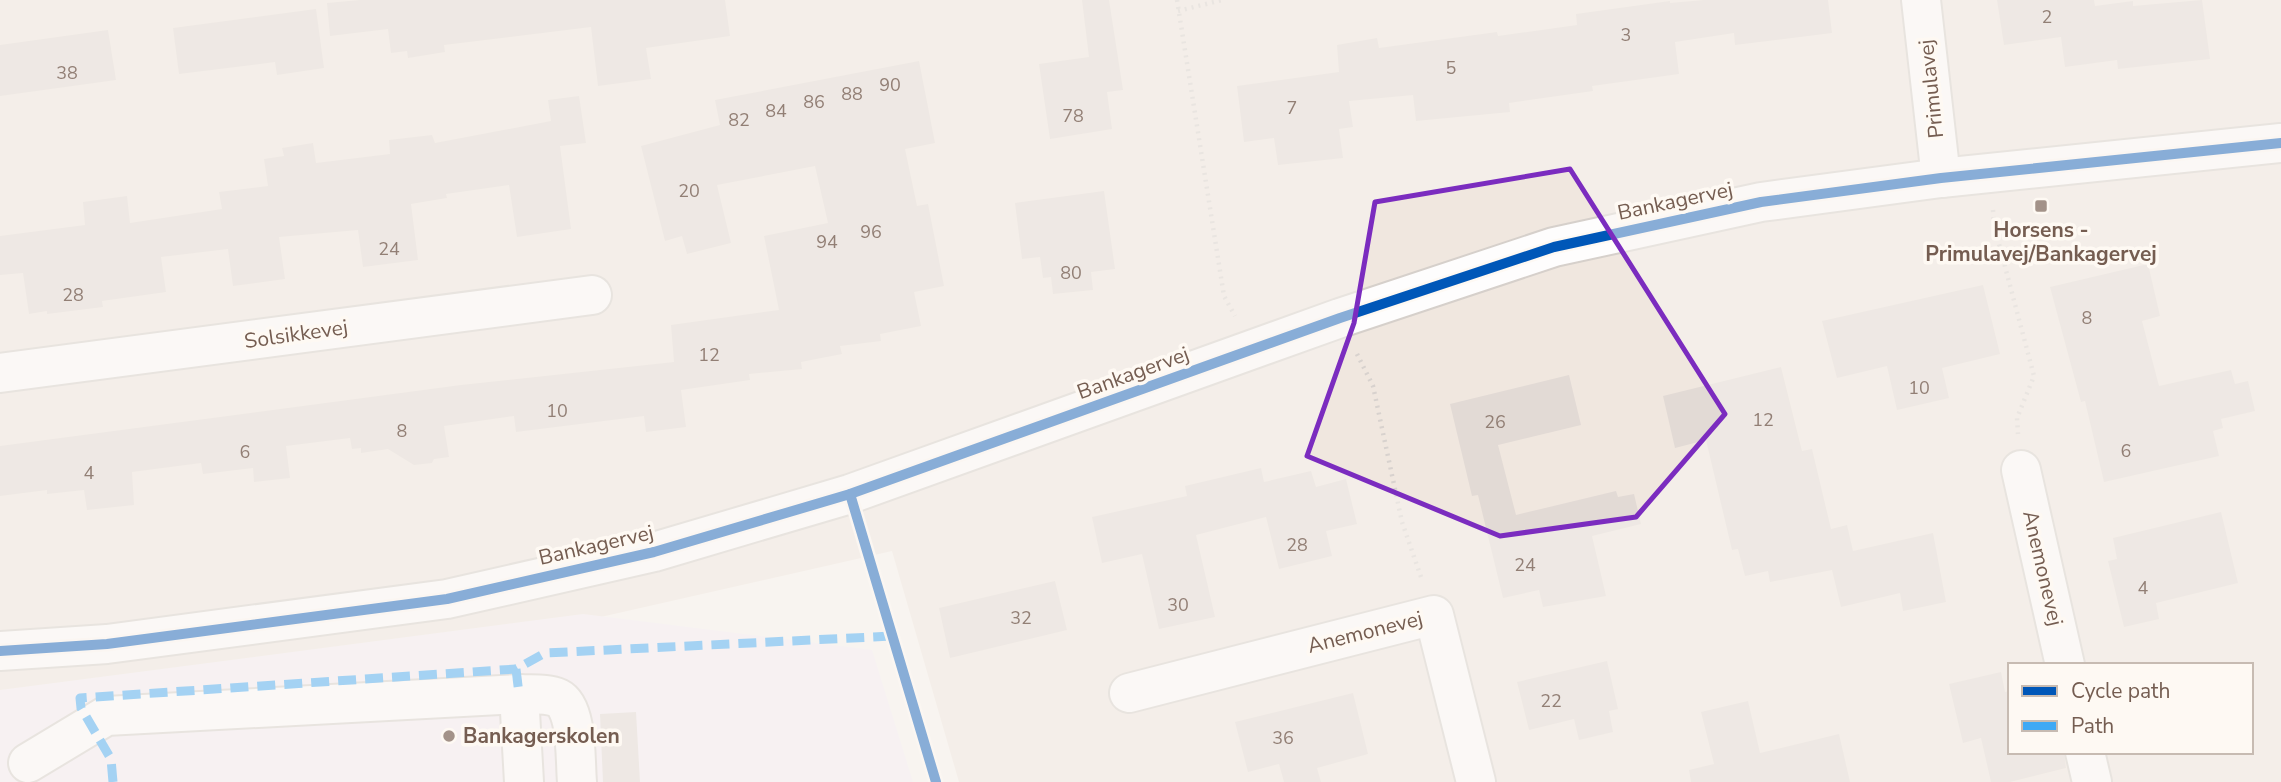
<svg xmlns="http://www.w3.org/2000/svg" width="2281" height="782" viewBox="0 0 2281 782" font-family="'Nunito Sans',sans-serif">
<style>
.residential{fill:#f0e7df;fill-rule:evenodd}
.education{fill:#f5eef4}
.building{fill:#e2dad5}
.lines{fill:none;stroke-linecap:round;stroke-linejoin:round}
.minor-casing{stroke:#d6d0cb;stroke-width:42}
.path{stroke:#d8d2ce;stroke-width:4.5;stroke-dasharray:2 5;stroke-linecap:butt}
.minor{stroke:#fefdfd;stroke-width:38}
.quiet{stroke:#3fa9f5;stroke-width:9;stroke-dasharray:18 9;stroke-linecap:butt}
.cycleway-casing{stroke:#fef9f3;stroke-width:15}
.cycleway{stroke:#0057b8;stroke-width:10}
.marked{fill:none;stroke:#7b2cbf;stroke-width:5;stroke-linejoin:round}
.poi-dot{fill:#a39289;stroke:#fef9f3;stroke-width:2.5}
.labels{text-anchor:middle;stroke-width:7;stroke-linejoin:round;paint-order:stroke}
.number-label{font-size:18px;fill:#927f75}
.street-label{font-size:21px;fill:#755d51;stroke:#fef9f3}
.poi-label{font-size:21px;font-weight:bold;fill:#755d51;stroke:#fef9f3}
</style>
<rect width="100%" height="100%" fill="#f8f4f0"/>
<path class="residential" d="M0 0H2281V782H959L892 551 460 649 0 703ZM2010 665H2251V752H2010Z"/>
<path class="education" d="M583 614 872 650 913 782H0V690Z"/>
<g class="building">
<path d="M360 0H725L730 36 646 48 651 79 598 86 591 27 444 45 445 52 408 58 407 51 391 53 388 29 330 36 327 3Z"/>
<path d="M1082 0H1109L1123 90 1107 92 1112 129 1050 139 1039 64 1089 57Z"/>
<path d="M1704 0H1828L1832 33 1735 45 1734 33 1675 42 1679 74 1592 86 1593 91 1509 103 1510 112 1416 121 1413 95 1349 101 1353 127 1339 129 1343 158 1278 165 1274 138 1244 142 1237 86 1339 72 1337 45 1377 38 1379 48 1497 32 1498 36 1577 25 1576 14 1670 1V3Z"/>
<path d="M1997 0H2094L2095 6 2133 1V6L2202 0 2210 59 2118 69 2117 60 2065 67 2061 37 2004 45Z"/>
<path d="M316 9 324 68 277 75 275 62 179 74 173 28Z"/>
<path d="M108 30 116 80 0 96V45Z"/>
<path d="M919 61 935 143 905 149 917 206 928 204 944 286 914 292 921 326 880 334 881 341 840 346 842 354 801 362 802 369 749 374 750 380 681 390 686 427 646 432 644 416 516 432 514 416 444 426 449 457 434 459 432 463 414 465 388 449 361 453V448L352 449 350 438 286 446 290 478 254 482 253 468 203 474 201 463 132 472 134 505 87 510 84 490 47 494V490L0 496V446L461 385 674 362 671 325 779 310 764 236 828 223 815 166 717 185 731 243 687 254 682 236 665 241 641 146 720 125 715 100Z"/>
<path d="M579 96 586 143 560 146 571 229 517 237 509 185 446 194 447 198 411 204 418 260 363 267 358 230 279 237 285 279 233 286 228 249 161 257 166 292 102 301 103 307 47 314V311L29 314 23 273 0 275V236L85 225 83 202 127 196 130 223 222 209 219 192 268 186 264 159 284 156 282 148 313 143 316 163 390 154 389 140 432 135 435 143 551 121 548 100Z"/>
<path d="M1104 191 1115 269 1091 272 1093 290 1053 294 1051 277 1043 278 1040 257 1022 259 1015 203Z"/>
<path d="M2148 264 2160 316 2142 321 2159 386 2231 370 2235 384 2248 381 2255 411 2221 419 2223 428 2213 431 2219 456 2104 482 2085 401 2081 402 2050 287Z"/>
<path d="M1983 285 2000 354 1942 368 1949 398 1897 410 1887 366 1837 378 1822 321Z"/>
<path d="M1781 367 1802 451 1812 449 1831 529 1847 525 1853 551 1933 533 1946 602 1903 611 1900 593 1841 607 1832 570 1770 582 1768 571 1745 576 1738 549 1732 550 1706 440 1675 448 1663 396Z"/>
<path d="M1569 375 1581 425 1498 445 1516 515 1616 491 1618 497 1634 494 1641 524 1592 536 1606 596 1543 607 1539 590 1503 598 1478 495 1472 496 1450 404Z"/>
<path d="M1261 468 1264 482 1311 471 1316 487 1346 479 1357 524 1326 531 1332 556 1279 569 1266 517 1196 535 1215 617 1159 629 1142 554 1102 563 1092 517 1187 496 1185 486Z"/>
<path d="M2221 512 2238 583 2156 603 2159 619 2124 627 2108 561 2117 559 2113 538Z"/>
<path d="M1055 581 1067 630 950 658 939 608Z"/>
<path d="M1607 661 1618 709 1609 711 1613 732 1579 740 1574 719 1529 730 1517 682Z"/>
<path d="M2001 672 2005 692 2010 691V752H2064L2066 768 2010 782H1991L1981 738 1963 743 1949 684Z"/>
<path d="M1353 693 1368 754 1317 768 1321 782H1284L1279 764 1248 772 1235 722Z"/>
<path d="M1748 701 1760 753 1839 734 1850 782H1691L1689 770 1714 764 1701 712Z"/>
<path d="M636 712 640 782H603L600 714Z"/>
</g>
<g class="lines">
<g class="minor-casing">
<g id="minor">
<path d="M1921 0 1941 178"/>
<path d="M0 373 592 295"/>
<path d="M2021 470 2065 665"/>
<path d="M0 651 107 644 447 599 654 552 850 494 1340 318 1554 247 1761 202 1941 178 2281 143"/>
<path d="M1129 693 1434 615 1476 782"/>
<path d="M519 694 524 782"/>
<path d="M2085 752 2092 782"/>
<path d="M28 763 106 716 519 694C531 695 547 693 558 698 578 708 575 761 577 782"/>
</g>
</g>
<g class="path">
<path d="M1177 0 1224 296 1235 316"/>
<path d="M1178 11 1222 0"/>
<path d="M1993 210 1994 225 2034 376 2017 418 2018 434"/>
<path d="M1357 354 1373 386 1402 522 1422 580"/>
</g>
<use href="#minor" class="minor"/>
<g class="quiet">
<path d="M516 669 519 694"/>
<path d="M113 782 111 759 81 708 80 698 516 669 545 653 893 636"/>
</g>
<g class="cycleway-casing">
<g id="cycleway">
<path d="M850 494 936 782"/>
<path d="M0 651 107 644 447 599 654 552 850 494 1340 318 1554 247 1761 202 1941 178 2281 143"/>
</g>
</g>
<use href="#cycleway" class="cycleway"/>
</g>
<path d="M0 0H2281V782H0ZM1570 169 1725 414 1636 517 1500 536 1307 456 1354 323 1375 202Z" fill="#f8f4f0" fill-opacity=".55" fill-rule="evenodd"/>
<path class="marked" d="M1570 169 1725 414 1636 517 1500 536 1307 456 1354 323 1375 202Z"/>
<g class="poi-dot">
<rect x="2034" y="199" width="14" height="14" rx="3.5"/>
<circle cx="449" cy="736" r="7"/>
</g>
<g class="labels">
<g class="number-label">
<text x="2047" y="23">2</text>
<text x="1626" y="41">3</text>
<text x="1451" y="74">5</text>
<text x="67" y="79">38</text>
<text x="890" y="91">90</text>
<text x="852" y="100">88</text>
<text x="814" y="108">86</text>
<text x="1292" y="114">7</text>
<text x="776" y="117">84</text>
<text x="1073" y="122">78</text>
<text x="739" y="126">82</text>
<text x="689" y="197">20</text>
<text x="871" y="238">96</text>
<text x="827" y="248">94</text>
<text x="389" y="255">24</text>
<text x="1071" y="279">80</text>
<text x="73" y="301">28</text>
<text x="2087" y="324">8</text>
<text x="709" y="361">12</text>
<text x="1919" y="394">10</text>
<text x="557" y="417">10</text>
<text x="1763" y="426">12</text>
<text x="1495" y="428">26</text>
<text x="402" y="437">8</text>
<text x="2126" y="457">6</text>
<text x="245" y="458">6</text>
<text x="89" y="479">4</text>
<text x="1297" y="551">28</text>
<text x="1525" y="571">24</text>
<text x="2143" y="594">4</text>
<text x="1178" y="611">30</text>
<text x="1021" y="624">32</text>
<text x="1551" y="707">22</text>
<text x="1283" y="744">36</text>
</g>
<g class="street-label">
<text transform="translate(1931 89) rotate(-96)" y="7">Primulavej</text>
<text transform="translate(1675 201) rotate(-12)" y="7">Bankagervej</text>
<text transform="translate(296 334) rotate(-8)" y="7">Solsikkevej</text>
<text transform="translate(1133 373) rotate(-20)" y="7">Bankagervej</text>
<text transform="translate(596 545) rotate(-13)" y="7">Bankagervej</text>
<text transform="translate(2043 568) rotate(77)" y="7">Anemonevej</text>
<text transform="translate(1365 632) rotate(-14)" y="7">Anemonevej</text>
</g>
<g class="poi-label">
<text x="2041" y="237">Horsens -<tspan x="2041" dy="24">Primulavej/Bankagervej</tspan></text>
<text x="463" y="743" text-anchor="start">Bankagerskolen</text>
</g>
</g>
<rect x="2008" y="663" width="245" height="91" fill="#fef9f3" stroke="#c7bbb2" stroke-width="2"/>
<rect x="2022" y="686" width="35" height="10" fill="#0057b8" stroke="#c7bbb2" stroke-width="2"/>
<text x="2071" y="698" font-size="21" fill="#755d51">Cycle path</text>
<rect x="2022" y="721" width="35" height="10" fill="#3fa9f5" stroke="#c7bbb2" stroke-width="2"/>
<text x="2071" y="733" font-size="21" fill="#755d51">Path</text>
</svg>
